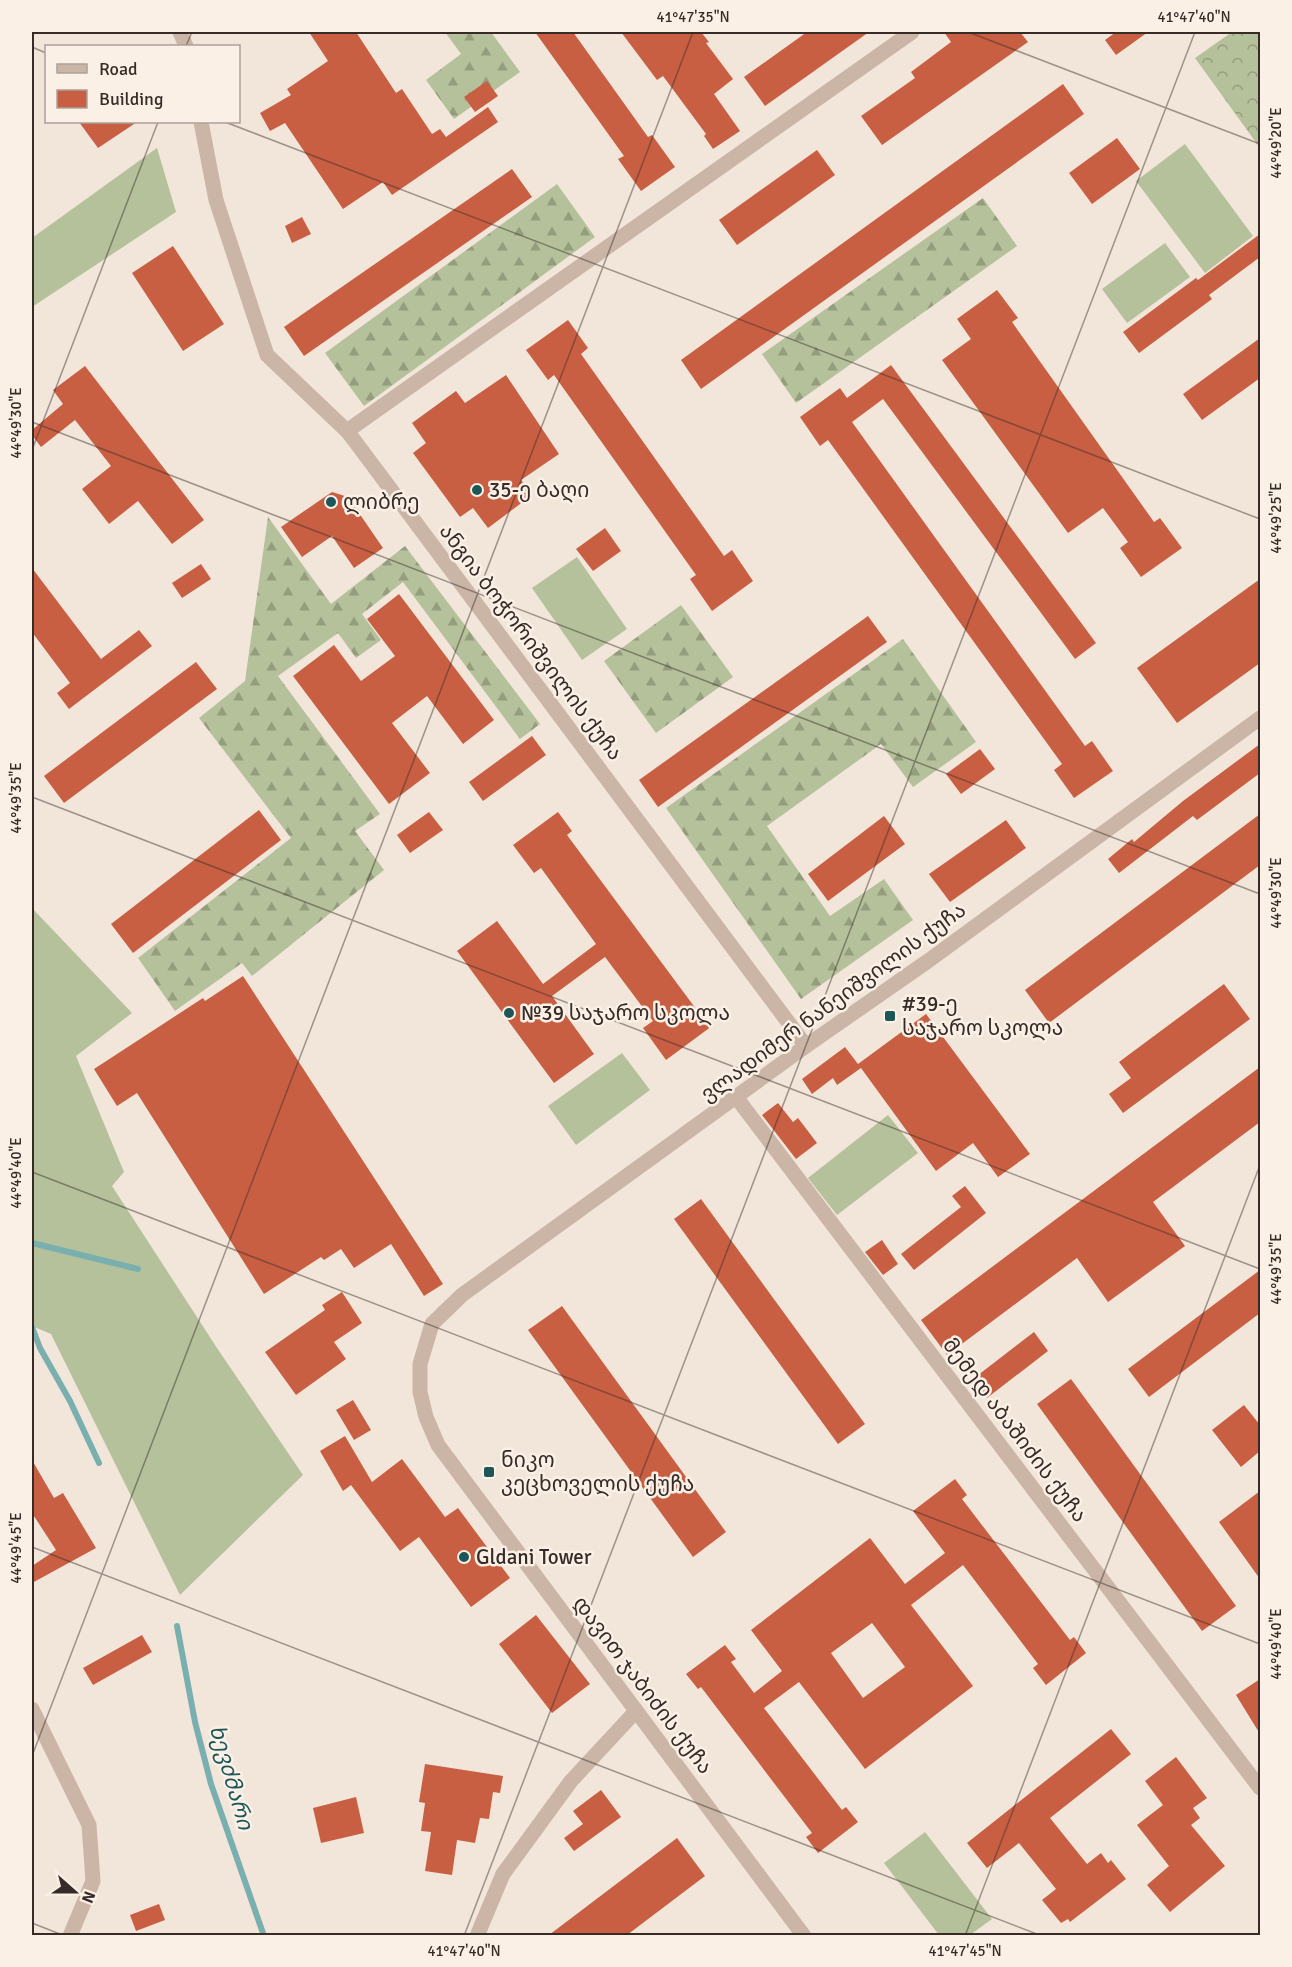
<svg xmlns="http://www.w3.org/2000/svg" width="1292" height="1967" viewBox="0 0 1292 1967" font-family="Signika,'Noto Sans Georgian',sans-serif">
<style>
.grass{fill:#b5c19a}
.forest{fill:url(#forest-firs)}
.park{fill:url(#park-crowns)}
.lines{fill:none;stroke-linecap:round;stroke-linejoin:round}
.stream{stroke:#79afaf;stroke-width:6}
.building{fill:#c85f42;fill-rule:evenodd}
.minor{stroke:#cab5a6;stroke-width:15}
.tertiary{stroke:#cab5a6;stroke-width:15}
.ticks{fill:none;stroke:#362b27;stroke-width:1.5;stroke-opacity:0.45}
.poi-dot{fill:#1c5658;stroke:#faf0e6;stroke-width:2}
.labels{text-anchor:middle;stroke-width:5;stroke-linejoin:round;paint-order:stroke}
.poi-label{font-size:21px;fill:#362b27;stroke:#faf0e6;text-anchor:start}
.street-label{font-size:21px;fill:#362b27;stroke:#faf0e6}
.water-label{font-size:22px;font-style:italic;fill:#1c5658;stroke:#faf0e6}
.neatline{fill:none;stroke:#362b27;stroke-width:2}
.ticks-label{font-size:15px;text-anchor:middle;fill:#362b27}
</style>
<defs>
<pattern id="forest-firs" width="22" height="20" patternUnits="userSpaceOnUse" patternTransform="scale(1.5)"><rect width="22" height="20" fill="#b5c19a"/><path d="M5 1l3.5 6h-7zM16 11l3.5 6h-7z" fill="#949d7e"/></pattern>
<pattern id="park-crowns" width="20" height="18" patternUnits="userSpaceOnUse" patternTransform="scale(1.5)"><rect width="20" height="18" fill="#b5c19a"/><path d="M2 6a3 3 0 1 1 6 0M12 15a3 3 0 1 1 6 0" fill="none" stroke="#949d7e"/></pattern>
</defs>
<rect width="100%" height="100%" fill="#f2e6da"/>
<g class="grass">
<path d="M1185 144 1253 236 1205 273 1136 181Z"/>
<path d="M157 148 176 212 32 307V238Z"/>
<path d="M1165 243 1190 277 1127 323 1102 289Z"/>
<path d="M577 557 627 629 582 660 532 588Z"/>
<path d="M32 908 132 1013 76 1056 124 1172 112 1186 217 1348 303 1475 180 1595 51 1334 32 1326Z"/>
<path d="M622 1053 650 1090 576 1145 548 1106Z"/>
<path d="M888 1115 918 1153 837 1215 808 1178Z"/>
<path d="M925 1832 992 1919 970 1935H939L884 1863Z"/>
</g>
<g class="forest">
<path d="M445 32H491L520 72 454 119 426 80 461 54Z"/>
<path d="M557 184 595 237 364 406 325 353Z"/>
<path d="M983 198 1017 246 796 403 762 354Z"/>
<path d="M268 517 331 604 405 546 540 724 520 739 403 582 362 614 381 640 356 658 338 633 278 676 380 814 355 831 384 870 252 976 242 963 175 1011 138 958 291 838 199 718 245 681Z"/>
<path d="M681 605 733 677 656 733 604 661Z"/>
<path d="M903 639 976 742 913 787 881 744 767 826 830 916 884 879 913 920 801 999 666 808Z"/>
</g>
<path class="park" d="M1232 32H1260V148L1195 58Z"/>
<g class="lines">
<g class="stream">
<path d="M32 1243 138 1269"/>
<path d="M32 1327 40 1348 70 1401 99 1463"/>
<path d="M177 1626 195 1722 211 1784 264 1936"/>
</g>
</g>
<g class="building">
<path d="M309 32H356L396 93 402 89 432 134 440 129 446 137 488 107 498 122 392 195 383 182 343 209 285 123 270 131 260 113 291 95 287 89 328 61Z"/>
<path d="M535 32H573L648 137 652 135 675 167 641 191 618 159 624 156Z"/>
<path d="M621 32H701L709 42 706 43 733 79 714 94 740 131 713 149 704 136 706 134 663 76 657 80Z"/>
<path d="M807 32H869L765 106 744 77Z"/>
<path d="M944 32H1020L1028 42 882 145 861 116 915 78 911 72 951 42Z"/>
<path d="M1116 32H1148L1116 55 1105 40Z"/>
<path d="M487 81 498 96 475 112 464 97Z"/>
<path d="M1063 84 1084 114 701 389 681 360Z"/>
<path d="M79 122H137L98 148Z"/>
<path d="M1117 138 1140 169 1092 204 1069 173Z"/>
<path d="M817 150 835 175 737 245 719 220Z"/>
<path d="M512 169 532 197 304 356 284 327Z"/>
<path d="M302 217 311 234 292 243 285 226Z"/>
<path d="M1260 234V257L1209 295 1212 299 1139 353 1123 332 1196 278 1198 280Z"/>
<path d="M173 246 224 324 183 351 132 273Z"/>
<path d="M997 290 1018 318 1012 322 1154 522 1160 518 1182 548 1141 577 1120 548 1128 542 1103 508 1068 533 942 360 971 339 957 319Z"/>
<path d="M568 320 588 348 581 354 724 556 732 550 753 581 712 611 690 579 696 575 554 375 548 380 526 350Z"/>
<path d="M1260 338V378L1202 420 1183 394Z"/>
<path d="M891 365 1096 643 1075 659 883 399 852 422 1085 746 1092 741 1113 771 1074 798 1054 770 1062 764 828 440 820 446 800 417 840 388 847 398Z"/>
<path d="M85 366 204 520 172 544 138 501 109 524 82 489 111 466 75 420 41 447 32 435V430L63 404 53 390Z"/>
<path d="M506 375 559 454 521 480 532 495 488 528 473 508 460 517 413 453 426 443 412 423 456 391 465 403Z"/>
<path d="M332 492 348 497 383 548 354 568 332 536 302 557 281 527Z"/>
<path d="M605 528 621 551 593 571 576 549Z"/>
<path d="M201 564 211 579 182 598 172 583Z"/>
<path d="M32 568 101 659 139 630 152 646 69 709 57 693 70 683 32 632Z"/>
<path d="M1260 579V663L1177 723 1137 668Z"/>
<path d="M399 594 494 720 463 744 427 696 392 723 430 773 389 804 293 676 334 645 361 681 395 656 367 619Z"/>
<path d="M868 616 887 642 658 807 639 780Z"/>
<path d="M196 662 217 689 64 803 44 776Z"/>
<path d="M532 736 546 755 483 801 469 782Z"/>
<path d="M1260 744V773L1197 820 1193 816 1119 873 1108 859 1132 839 1134 842 1183 801Z"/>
<path d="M980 749 995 769 961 794 946 774Z"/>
<path d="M259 810 281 840 133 953 111 924Z"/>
<path d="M429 812 443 830 410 853 397 835Z"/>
<path d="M558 812 572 831 567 835 696 1009 699 1008 712 1026 666 1060 643 1028 653 1021 605 957 552 996 594 1054 554 1083 457 951 497 921 543 984 596 944 541 868 534 873 513 845Z"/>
<path d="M1260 814V865L1049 1023 1025 990Z"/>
<path d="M884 816 905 844 828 901 808 874Z"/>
<path d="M1006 820 1026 848 950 902 929 874Z"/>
<path d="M243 976 443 1284 424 1296 391 1244 354 1268 341 1249 324 1260 321 1257 264 1294 137 1093 117 1106 94 1069 203 998 205 1001Z"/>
<path d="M1224 984 1250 1019 1123 1113 1109 1094 1131 1078 1119 1062Z"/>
<path d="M926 1014 1030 1154 998 1177 973 1143 936 1171 861 1068 837 1085 833 1078 812 1094 802 1079 845 1047 858 1064Z"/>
<path d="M1260 1067V1122L1153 1202 1185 1246 1108 1302 1077 1258 947 1355 921 1320Z"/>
<path d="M778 1103 793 1122 798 1118 817 1143 796 1159 762 1115Z"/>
<path d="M965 1186 986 1213 914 1270 901 1254 961 1207 952 1196Z"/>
<path d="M701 1199 865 1424 838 1444 674 1219Z"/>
<path d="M882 1240 898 1264 883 1275 865 1252Z"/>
<path d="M1260 1270V1313L1149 1397 1128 1369Z"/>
<path d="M342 1292 362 1323 334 1342 346 1359 296 1395 265 1352 325 1310 322 1305Z"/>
<path d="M562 1306 726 1532 693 1557 528 1330Z"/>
<path d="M1034 1332 1048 1351 987 1398 973 1379Z"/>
<path d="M1071 1379 1236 1606 1202 1631 1037 1404Z"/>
<path d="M353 1400 371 1430 354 1440 336 1410Z"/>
<path d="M1244 1405 1260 1425V1451L1241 1467 1212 1430Z"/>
<path d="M345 1436 372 1482 402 1459 445 1517 458 1508 510 1578 471 1607 419 1537 400 1551 351 1485 343 1491 320 1451Z"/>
<path d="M32 1460 54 1498 63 1493 96 1548 32 1583V1566L56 1550 32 1513Z"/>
<path d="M955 1479 967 1495 962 1499 1070 1640 1074 1637 1086 1653 1046 1685 1033 1668 1038 1664 963 1565 911 1605 973 1686 865 1769 799 1682 764 1708 842 1810 846 1807 858 1822 818 1853 806 1837 812 1833 701 1687 698 1689 686 1674 725 1645 736 1659 731 1662 754 1693 782 1671 751 1630 870 1538 905 1584 945 1553 913 1511ZM872 1623 905 1667 863 1698 831 1653Z"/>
<path d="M1260 1491V1579L1219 1522Z"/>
<path d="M536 1615 590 1684 552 1713 499 1644Z"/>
<path d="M142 1635 152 1652 93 1685 83 1668Z"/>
<path d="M1260 1679V1734L1236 1695Z"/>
<path d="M1111 1729 1131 1754 1050 1818 1087 1864 1101 1853 1108 1863 1111 1860 1126 1879 1070 1922 1068 1919 1061 1923 1042 1900 1056 1889 1019 1843 987 1868 967 1843Z"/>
<path d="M1176 1757 1207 1798 1193 1808 1200 1818 1191 1825 1225 1866 1170 1912 1147 1885 1169 1866 1137 1825 1163 1805 1145 1781Z"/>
<path d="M425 1764 503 1776 500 1793 493 1792 489 1819 480 1818 475 1843 457 1840 452 1875 425 1871 431 1832 421 1831 425 1803 419 1802Z"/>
<path d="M601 1790 621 1817 574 1851 564 1838 583 1824 573 1811Z"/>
<path d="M356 1797 364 1833 321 1843 313 1808Z"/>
<path d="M677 1838 705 1876 627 1935H549Z"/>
<path d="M159 1904 165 1920 136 1931 130 1915Z"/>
</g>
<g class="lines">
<g class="minor">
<path d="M347 431 912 32"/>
<path d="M736 1097 1260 1788"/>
<path d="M32 1709 89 1825 93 1881 70 1936"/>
<path d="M477 1936 503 1874 571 1781 636 1711"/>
</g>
<g class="tertiary">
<path d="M180 32 186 46"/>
<path d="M201 122 216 200 267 355 347 431 354 440 806 1046"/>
<path d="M804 1936 438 1445 426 1417 420 1392V1364L432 1324 462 1295 806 1046 928 961 1260 718"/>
</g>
</g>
<path class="ticks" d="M968 32 1260 144M186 46 192 32M32 47 46 53M225 122 1260 519M32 422 1260 894M32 450 158 122M32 797 1260 1269M32 1172 1260 1644M32 1547 1042 1936M32 1756 693 32M32 1923 65 1936M464 1936 1195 32M965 1936 1260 1165"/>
<g class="poi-dot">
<circle cx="477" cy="490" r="6"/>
<circle cx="331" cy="502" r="6"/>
<circle cx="509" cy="1013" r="6"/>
<rect x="884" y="1010" width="12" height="12" rx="3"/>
<rect x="483" y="1466" width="12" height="12" rx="3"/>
<circle cx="464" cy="1557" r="6"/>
</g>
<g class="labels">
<g class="poi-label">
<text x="489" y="497">35-ე ბაღი</text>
<text x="343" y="509">ლიბრე</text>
<text x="902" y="1011">#39-ე<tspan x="902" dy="24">საჯარო სკოლა</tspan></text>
<text x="521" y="1020">№39 საჯარო სკოლა</text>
<text x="501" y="1467">ნიკო<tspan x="501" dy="24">კეცხოველის ქუჩა</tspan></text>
<text x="476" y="1564">Gldani Tower</text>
</g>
<g class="street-label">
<text transform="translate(531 642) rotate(53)" y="7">ანგია ბოჭორიშვილის ქუჩა</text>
<text transform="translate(833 1002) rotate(-36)" y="7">ვლადიმერ ნანეიშვილის ქუჩა</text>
<text transform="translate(1015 1430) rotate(53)" y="7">მემედ აბაშიძის ქუჩა</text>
<text transform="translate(643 1685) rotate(53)" y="7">დავით ჯაბიძის ქუჩა</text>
</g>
<g class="water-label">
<text transform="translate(232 1777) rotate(74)" y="8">ხევძმარი</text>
</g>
</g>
<rect width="1292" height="1967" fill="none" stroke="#faf0e6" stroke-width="66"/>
<rect x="45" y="45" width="195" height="78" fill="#faf0e6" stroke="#aca19a" stroke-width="1.5"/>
<rect x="57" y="64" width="30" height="9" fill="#cab5a6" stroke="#aca19a" stroke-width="1.5"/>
<text x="99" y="75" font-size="18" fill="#362b27">Road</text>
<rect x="57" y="90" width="30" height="18" fill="#c85f42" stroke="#aca19a" stroke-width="1.5"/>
<text x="99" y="105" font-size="18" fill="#362b27">Building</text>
<g transform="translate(75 1892) rotate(111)" stroke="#faf0e6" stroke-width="4.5" paint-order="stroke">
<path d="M0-4.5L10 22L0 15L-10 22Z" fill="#362b27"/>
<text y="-9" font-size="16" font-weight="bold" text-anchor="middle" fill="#362b27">N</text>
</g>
<rect x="33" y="33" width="1226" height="1901" class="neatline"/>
<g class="ticks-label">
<text x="693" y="22">41°47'35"N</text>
<text x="1194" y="22">41°47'40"N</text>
<text transform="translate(1276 143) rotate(-90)" y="5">44°49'20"E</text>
<text transform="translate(16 423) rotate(-90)" y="5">44°49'30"E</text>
<text transform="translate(1276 518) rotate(-90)" y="5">44°49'25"E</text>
<text transform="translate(16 798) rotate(-90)" y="5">44°49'35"E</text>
<text transform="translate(1276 893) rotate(-90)" y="5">44°49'30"E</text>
<text transform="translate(16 1173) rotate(-90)" y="5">44°49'40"E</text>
<text transform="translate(1276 1269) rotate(-90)" y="5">44°49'35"E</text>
<text transform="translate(16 1548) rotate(-90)" y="5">44°49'45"E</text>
<text transform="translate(1276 1644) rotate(-90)" y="5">44°49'40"E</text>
<text x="464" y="1956">41°47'40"N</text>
<text x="965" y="1956">41°47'45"N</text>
</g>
</svg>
